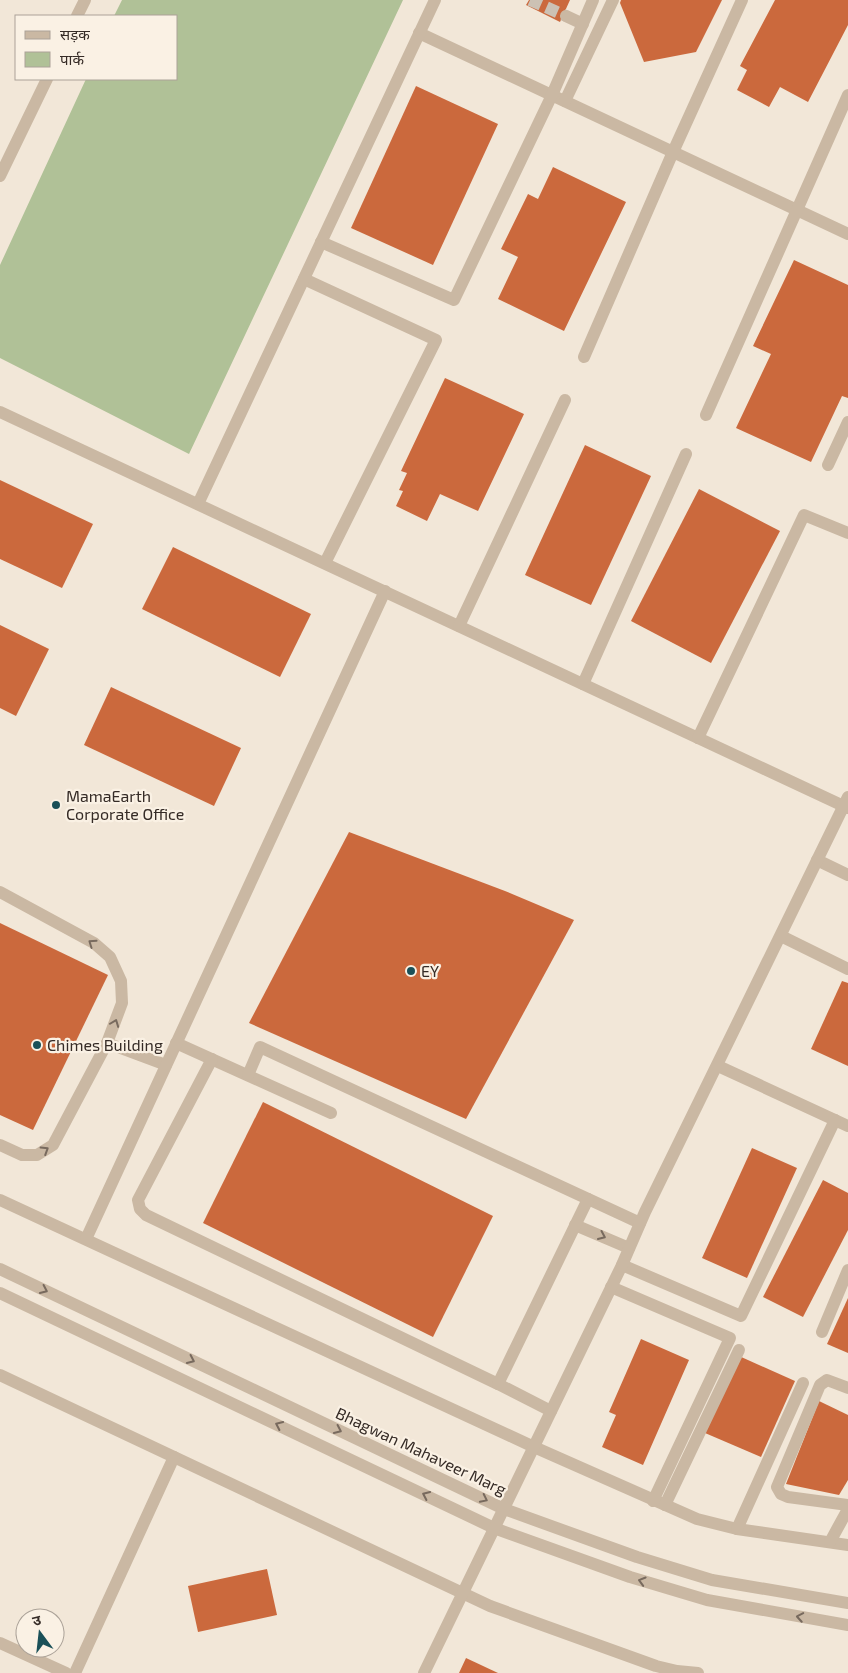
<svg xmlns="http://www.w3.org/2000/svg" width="848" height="1673" viewBox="0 0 848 1673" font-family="'Exo 2','Noto Sans Devanagari',sans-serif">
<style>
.green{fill:#b0c197}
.building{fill:#cb693d}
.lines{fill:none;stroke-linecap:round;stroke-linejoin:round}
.minor-tunnel{stroke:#ccc1b4;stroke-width:12;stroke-dasharray:12 6;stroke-linecap:butt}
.minor{stroke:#cab8a3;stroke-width:12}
.oneway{stroke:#786a5e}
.poi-dot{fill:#1a5058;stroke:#faf1e4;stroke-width:2}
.labels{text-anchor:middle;stroke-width:4.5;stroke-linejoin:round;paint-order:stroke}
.poi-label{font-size:16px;fill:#352b26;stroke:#faf1e4;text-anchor:start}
.street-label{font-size:16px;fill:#352b26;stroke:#faf1e4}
</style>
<rect width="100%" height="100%" fill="#f2e7d8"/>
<path class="green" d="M122 0H403L189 454 0 358V265L86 79H176V16H114Z"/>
<g class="building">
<path d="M529 0H570L560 22 526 5Z"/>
<path d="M621 0H722L696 52 644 62 620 3Z"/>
<path d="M775 0H848V25L808 102 780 87 769 107 737 90 747 70 740 66Z"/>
<path d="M416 86 498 124 433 265 351 228Z"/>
<path d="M553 167 626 202 564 331 498 299 518 257 501 249 528 194 538 199Z"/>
<path d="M794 260 848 285V398L842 396 811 462 736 428 771 354 753 346Z"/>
<path d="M445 378 524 414 478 511 440 494 427 521 396 506 403 491 399 490 407 473 401 471Z"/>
<path d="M585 445 651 476 591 605 525 575Z"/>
<path d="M0 480 93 524 62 588 0 559Z"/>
<path d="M699 489 780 531 711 663 631 621Z"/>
<path d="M173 547 311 614 280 677 142 609Z"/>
<path d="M0 625 49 649 16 716 0 708Z"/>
<path d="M111 687 241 748 214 806 84 745Z"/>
<path d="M349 832 505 891 574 920 466 1119 249 1023Z"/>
<path d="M0 923 108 975 33 1130 0 1115Z"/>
<path d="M842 981 848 983V1066L811 1049Z"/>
<path d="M263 1102 493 1216 433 1337 203 1223Z"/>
<path d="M752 1148 797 1168 747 1278 702 1258Z"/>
<path d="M823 1180 848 1193V1230L803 1317 763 1297Z"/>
<path d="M848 1298V1353L827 1344Z"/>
<path d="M641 1339 689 1360 643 1465 602 1447 616 1415 609 1412Z"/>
<path d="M739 1356 795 1381 761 1457 705 1433Z"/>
<path d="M819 1401 848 1415V1480L839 1495 786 1484Z"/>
<path d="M267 1569 277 1615 198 1632 188 1586Z"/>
<path d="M466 1658 498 1673H459Z"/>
</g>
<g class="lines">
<path class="minor-tunnel" d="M530 0 566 16"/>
<g class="minor">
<path d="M77 16 85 0"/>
<path d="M566 16 583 24"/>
<path d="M419 33 848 234"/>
<path d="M565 101 613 0"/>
<path d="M0 176 47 79"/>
<path d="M321 242 454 300 552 95 593 0"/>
<path d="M304 279 436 340 325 563"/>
<path d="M584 357 673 152 742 0"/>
<path d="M0 412 848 808"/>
<path d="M706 415 848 95"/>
<path d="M828 465 848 422"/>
<path d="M198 504 435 0"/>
<path d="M459 626 565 400"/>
<path d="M583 684 686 454"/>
<path d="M698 738 804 515 848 533"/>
<path d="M817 860 848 875"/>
<path d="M0 892 94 943 110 957 121 981 122 1003 107 1043 166 1065"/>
<path d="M781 936 848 969"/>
<path d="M176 1043 331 1113"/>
<path d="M212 1059 138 1200 140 1209 146 1215 498 1384"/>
<path d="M718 1066 848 1126"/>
<path d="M248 1075 260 1047 640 1223"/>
<path d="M0 1145 22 1155H37L53 1145 107 1043"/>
<path d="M0 1200 534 1447 697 1519 737 1529 848 1545"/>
<path d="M575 1225 629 1248"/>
<path d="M86 1239 385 591"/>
<path d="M622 1265 741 1316 835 1120"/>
<path d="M0 1269 504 1509 637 1557 712 1580 848 1603"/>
<path d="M611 1287 730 1338 653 1501"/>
<path d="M0 1293 494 1528 630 1577 707 1600 848 1625"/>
<path d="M822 1332 848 1270"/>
<path d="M0 1375 490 1606 656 1666 677 1671 698 1673"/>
<path d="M848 1388 827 1380 820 1385 777 1487 781 1494 788 1497 848 1505"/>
<path d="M551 1411 498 1384 588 1199"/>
<path d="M665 1505 739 1350"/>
<path d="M737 1529 803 1383"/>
<path d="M830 1542 848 1509"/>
<path d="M0 1643 66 1673"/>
<path d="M75 1673 174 1457"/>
<path d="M424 1673 622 1265 645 1212 848 797"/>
</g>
</g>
<defs><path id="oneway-chevron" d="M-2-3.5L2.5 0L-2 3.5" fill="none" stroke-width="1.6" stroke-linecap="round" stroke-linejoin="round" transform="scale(1.25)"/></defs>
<g class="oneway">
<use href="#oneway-chevron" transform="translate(92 943) rotate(-145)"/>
<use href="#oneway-chevron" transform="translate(115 1023) rotate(-69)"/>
<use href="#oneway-chevron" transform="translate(45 1150) rotate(-32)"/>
<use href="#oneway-chevron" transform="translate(602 1236) rotate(24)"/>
<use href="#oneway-chevron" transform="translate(44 1290) rotate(25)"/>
<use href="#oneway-chevron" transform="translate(191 1360) rotate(25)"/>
<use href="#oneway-chevron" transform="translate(279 1425) rotate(-155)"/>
<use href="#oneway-chevron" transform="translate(338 1430) rotate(25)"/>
<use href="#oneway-chevron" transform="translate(426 1495) rotate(-155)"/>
<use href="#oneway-chevron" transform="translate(484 1499) rotate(26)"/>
<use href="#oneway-chevron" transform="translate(642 1581) rotate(-164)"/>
<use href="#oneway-chevron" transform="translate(800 1617) rotate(-170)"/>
</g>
<g class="poi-dot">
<circle cx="56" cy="805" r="5"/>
<circle cx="411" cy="971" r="5"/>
<circle cx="37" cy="1045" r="5"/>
</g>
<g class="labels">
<g class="poi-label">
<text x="66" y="802">MamaEarth<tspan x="66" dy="18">Corporate Office</tspan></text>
<text x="421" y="977">EY</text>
<text x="47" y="1051">Chimes Building</text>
</g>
<g class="street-label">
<text transform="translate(421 1451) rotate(25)" y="6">Bhagwan Mahaveer Marg</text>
</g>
</g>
<rect x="15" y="15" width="162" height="65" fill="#faf1e4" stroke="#aba298"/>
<rect x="25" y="31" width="25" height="8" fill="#cab8a3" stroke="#aba298"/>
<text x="60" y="40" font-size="15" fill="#352b26">सड़क</text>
<rect x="25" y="52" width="25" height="15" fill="#b0c197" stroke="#aba298"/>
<text x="60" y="65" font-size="15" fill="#352b26">पार्क</text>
<g transform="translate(40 1633) rotate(345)"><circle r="24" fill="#faf1e4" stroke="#aba298"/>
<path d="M0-4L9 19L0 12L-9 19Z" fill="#1a5058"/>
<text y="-8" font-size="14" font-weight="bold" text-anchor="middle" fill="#352b26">उ</text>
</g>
</svg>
